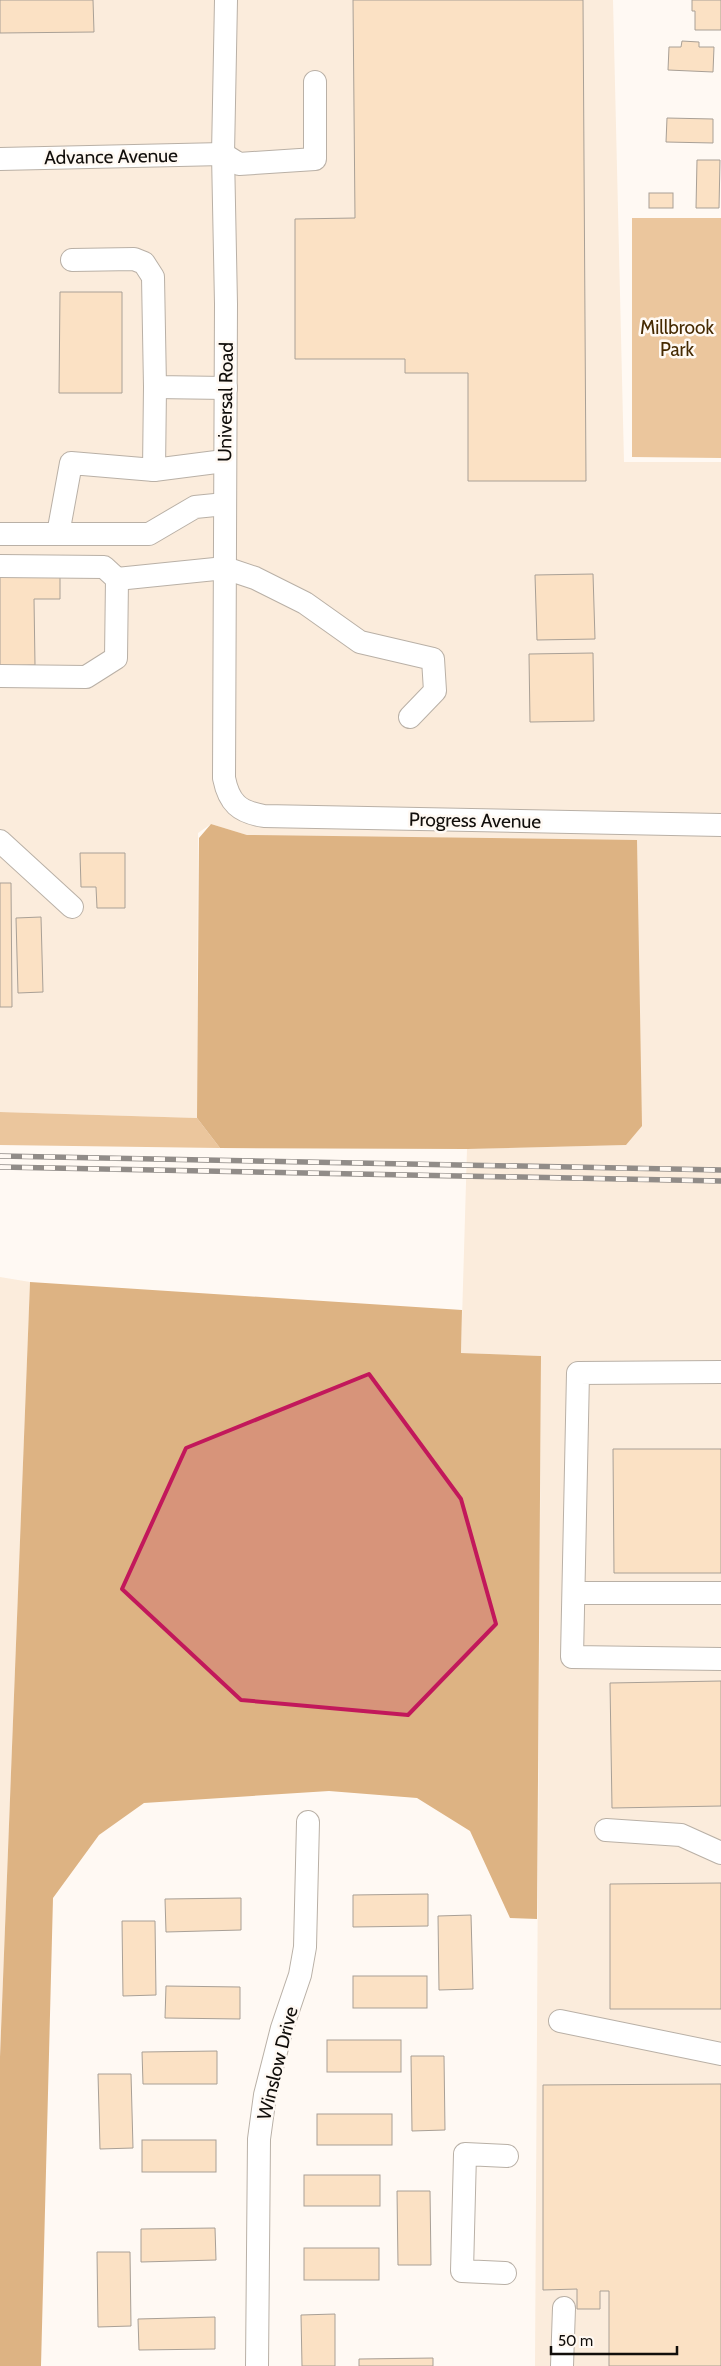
<svg xmlns="http://www.w3.org/2000/svg" width="721" height="2366" viewBox="0 0 721 2366" font-family="Cabin,sans-serif">
<style>
.built{fill:#fbecdc}
.green{fill:#ebc69d}
.forest{fill:#ddb383}
.building{fill:#fbe1c4;stroke:#a9a096}
.lines{fill:none;stroke-linecap:round;stroke-linejoin:round}
.minor-casing{stroke:#b9b0a6;stroke-width:24}
.minor{stroke:#fff;stroke-width:22}
.rail-casing{stroke:#918c88;stroke-width:5.5}
.rail{stroke:#fff9f3;stroke-width:4;stroke-dasharray:11;stroke-linecap:butt}
.marked{fill:#c2185b;fill-opacity:0.2;stroke:#c2185b;stroke-width:4;stroke-linejoin:round}
.labels{text-anchor:middle;stroke-width:5;stroke-linejoin:round;paint-order:stroke}
.street-label{font-size:19px;fill:#110e0b;stroke:#fff9f3}
.park-label{font-size:19px;fill:#462a02;stroke:#fff9f3}
</style>
<rect width="100%" height="100%" fill="#fff9f3"/>
<g class="built">
<path d="M0 0H613L624 462H721V2366H535L541 1356 461 1353 467 1149 626 1145 247 835 211 824 198 833 197 1118 0 1112Z"/>
<path d="M0 1277 30 1282 0 2057Z"/>
</g>
<g class="green">
<path d="M632 218H721V458L632 457Z"/>
<path d="M0 1112 197 1118 220 1148 0 1145Z"/>
</g>
<g class="forest">
<path d="M211 824 247 835 637 840 642 1126 626 1145 467 1149 220 1148 197 1118 199 838Z"/>
<path d="M30 1282 462 1310 461 1353 541 1356 537 1919 510 1918 470 1831 417 1798 329 1791 144 1803 99 1835 53 1898 41 2366H0V2057Z"/>
</g>
<g class="building">
<path d="M0 0H93L94 32 0 33Z"/>
<path d="M353 0H583L586 481H468V373H405V359H295V219L355 218Z"/>
<path d="M692 0H721V30H695V11H692Z"/>
<path d="M682 41 699 42V47H714L713 72 668 70 669 47H681Z"/>
<path d="M667 118 713 119V143L666 142Z"/>
<path d="M697 160H720L719 208H696Z"/>
<rect x="649" y="193" width="24" height="15"/>
<path d="M60 292H122V393H59Z"/>
<path d="M593 574 595 639 537 640 535 575Z"/>
<path d="M0 575H60V599H34L35 665 0 666Z"/>
<path d="M593 653 594 721 530 722 529 654Z"/>
<path d="M80 853H125V908H97L96 887H81Z"/>
<path d="M0 883H11L12 1007H0Z"/>
<path d="M41 917 43 992 18 993 16 918Z"/>
<path d="M613 1449H721V1573H614Z"/>
<path d="M721 1681V1806L612 1808 610 1683Z"/>
<path d="M721 1883V2009H610V1884Z"/>
<path d="M428 1894V1926L353 1927V1895Z"/>
<path d="M241 1898V1930L166 1932 165 1899Z"/>
<path d="M471 1915 473 1989 439 1990 438 1916Z"/>
<path d="M122 1921H155L156 1995 123 1996Z"/>
<rect x="353" y="1976" width="74" height="32"/>
<path d="M166 1986 240 1987V2019L165 2018Z"/>
<rect x="327" y="2040" width="74" height="32"/>
<path d="M217 2051V2084H143L142 2052Z"/>
<path d="M411 2056H444L445 2130 412 2131Z"/>
<path d="M98 2074H131L133 2148 100 2149Z"/>
<path d="M721 2084V2366H609V2291H600V2309H577V2289L543 2290V2085Z"/>
<rect x="317" y="2114" width="75" height="31"/>
<rect x="142" y="2140" width="74" height="32"/>
<rect x="304" y="2175" width="76" height="31"/>
<path d="M397 2191H430L431 2265H398Z"/>
<path d="M215 2228 216 2260 141 2262V2229Z"/>
<rect x="304" y="2248" width="75" height="32"/>
<path d="M97 2252H130L131 2326 98 2327Z"/>
<path d="M335 2314V2366H302L301 2315Z"/>
<path d="M215 2317V2349L139 2350 138 2319Z"/>
<path d="M433 2358V2366H359V2359Z"/>
</g>
<g class="lines">
<g class="minor-casing">
<g id="minor">
<path d="M226 0 223 154 226 304 224 778C229 803 239 812 264 816L721 825"/>
<path d="M0 159 223 154 239 164 315 159V82"/>
<path d="M72 260 134 259 144 263 153 277 155 387 226 388"/>
<path d="M154 470 155 387"/>
<path d="M0 534H149L195 507 225 504"/>
<path d="M58 534 71 463 154 470 224 461"/>
<path d="M0 566 104 567 117 579 116 658 86 677 0 676"/>
<path d="M117 579 225 568 255 578 305 603 360 642 433 659 435 691 410 717"/>
<path d="M0 841 72 907"/>
<path d="M721 1372 578 1373 572 1657 721 1659"/>
<path d="M574 1593H721"/>
<path d="M606 1830 681 1835 721 1853"/>
<path d="M560 2021 721 2054"/>
<path d="M505 2273 462 2271 465 2154 507 2156"/>
<path d="M257 2366 259 2139 265 2095 282 2028 300 1975 305 1947 308 1822"/>
<path d="M562 2366 564 2308"/>
</g>
</g>
<use href="#minor" class="minor"/>
<g class="rail-casing">
<g id="rail">
<path d="M0 1156 721 1170"/>
<path d="M0 1167 721 1181"/>
</g>
</g>
<use href="#rail" class="rail"/>
</g>
<path class="marked" d="M369 1374 461 1499 496 1624 408 1715 241 1700 122 1589 186 1448Z"/>
<g class="labels">
<g class="street-label">
<text transform="translate(111 156) rotate(-1)" y="7">Advance Avenue</text>
<text transform="translate(225 402) rotate(-89)" y="7">Universal Road</text>
<text transform="translate(475 820) rotate(1)" y="7">Progress Avenue</text>
<text transform="translate(277 2063) rotate(-76)" y="7">Winslow Drive</text>
</g>
<g class="park-label">
<text x="677" y="334">Millbrook<tspan x="677" dy="22">Park</tspan></text>
</g>
</g>
<path d="M551 2346v8h126v-8" fill="none" stroke="#110e0b" stroke-width="2.5"/>
<text x="558" y="2346" font-size="15" fill="#110e0b" stroke="#fff9f3" stroke-width="4" paint-order="stroke">50 m</text>
</svg>
